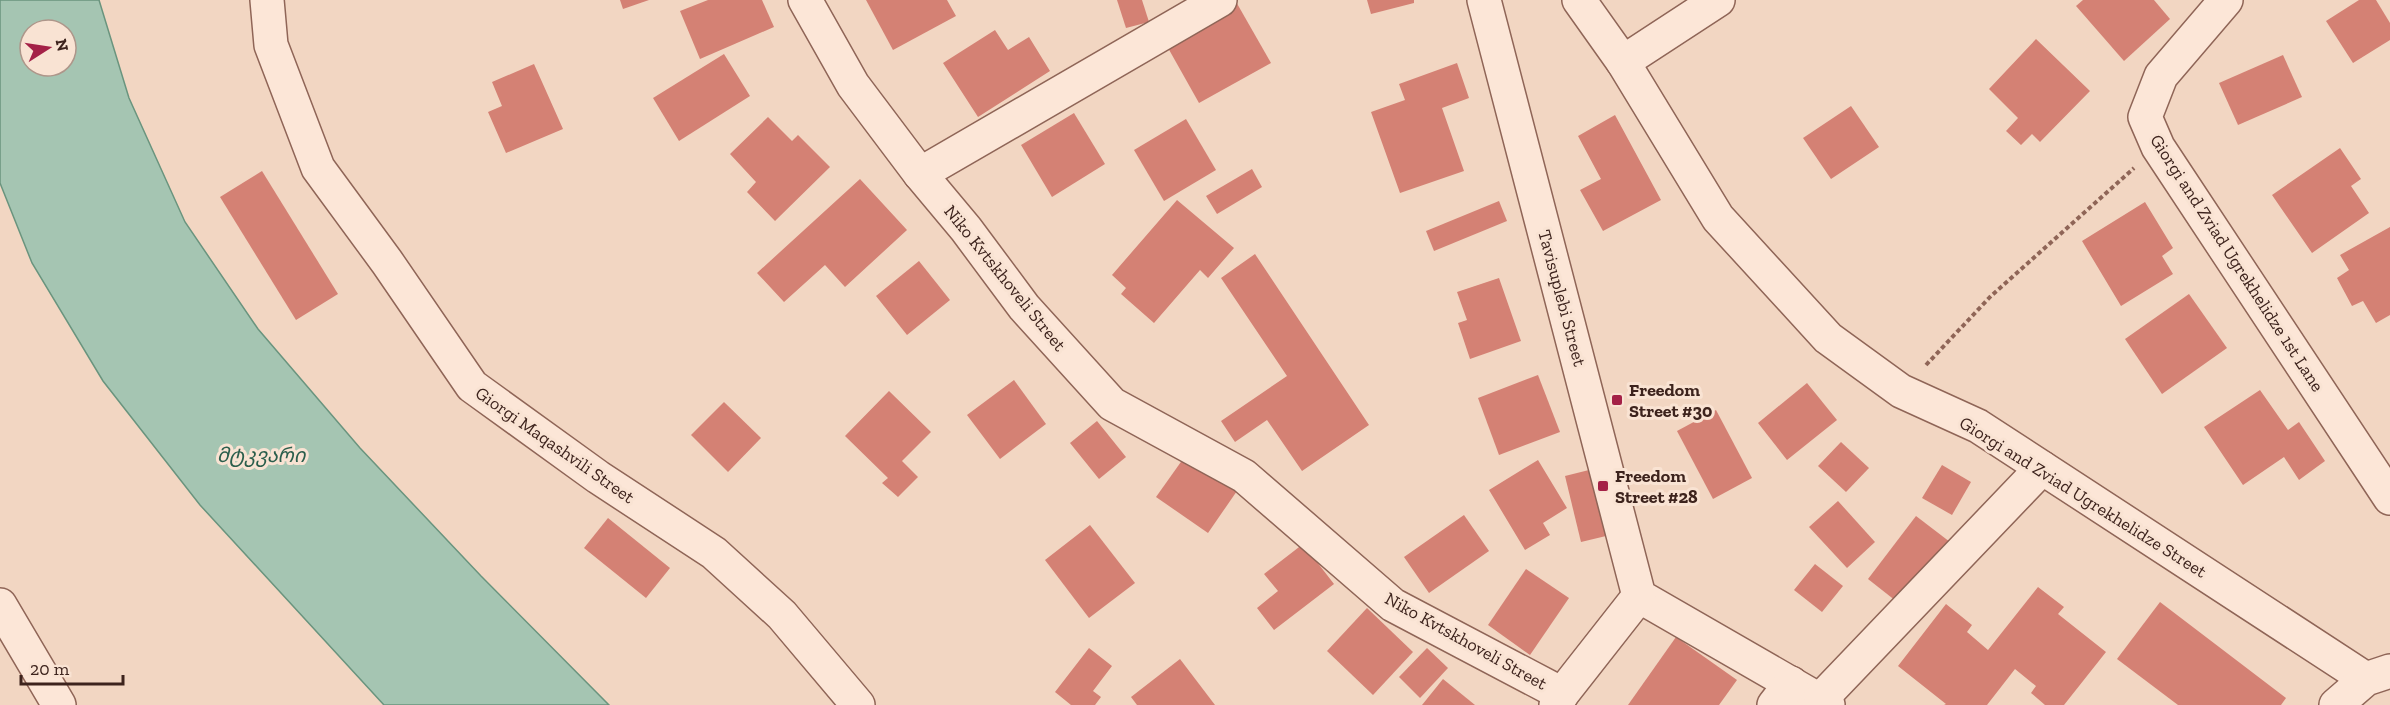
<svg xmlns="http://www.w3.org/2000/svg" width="2390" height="705" viewBox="0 0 2390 705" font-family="'Zilla Slab','Noto Sans Georgian',serif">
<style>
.water{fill:#a5c5b2;stroke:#6a947e;stroke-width:1.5;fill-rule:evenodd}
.building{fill:#d48174}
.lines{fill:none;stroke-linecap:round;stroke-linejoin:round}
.minor-casing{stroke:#8f6557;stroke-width:36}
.path{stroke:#8f6557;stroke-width:4;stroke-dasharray:4.5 3;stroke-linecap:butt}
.minor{stroke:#fce6d7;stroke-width:33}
.poi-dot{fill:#a42147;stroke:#f9e3d3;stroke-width:2}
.labels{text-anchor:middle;stroke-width:6;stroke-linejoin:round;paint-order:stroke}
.street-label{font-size:18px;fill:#3d231d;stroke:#f9e3d3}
.poi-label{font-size:18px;font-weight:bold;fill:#3d231d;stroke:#f9e3d3;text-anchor:start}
.water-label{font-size:20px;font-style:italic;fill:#2b5e4c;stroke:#f9e3d3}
</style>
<rect width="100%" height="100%" fill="#f2d6c2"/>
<path class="water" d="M0 0H99L129 98 185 222 258 329 360 448 481 576 609 705H384L200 505 103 381 32 263 0 183ZM30 30H66V66H30Z"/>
<g class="building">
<path d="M620 0H649L623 9Z"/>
<path d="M708 0H762L774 27 700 59 680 11Z"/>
<path d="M866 0H947L956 16 893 50Z"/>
<path d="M1117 0H1142L1149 22 1126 28Z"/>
<path d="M1235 0 1271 63 1199 103 1163 39Z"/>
<path d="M1367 0H1414V3L1371 14Z"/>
<path d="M2083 0H2154L2170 19 2124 61 2076 6Z"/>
<path d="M2359 0H2376L2390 23V40L2353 63 2326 21Z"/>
<path d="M995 30 1008 50 1029 37 1050 71 978 117 943 63Z"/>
<path d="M2036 39 2090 91 2040 142 2032 134 2021 145 2006 131 2018 118 1989 89Z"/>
<path d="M724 54 750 96 679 141 653 98Z"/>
<path d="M2283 55 2302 97 2238 125 2219 83Z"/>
<path d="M1457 63 1469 98 1442 108 1464 171 1400 193 1371 112 1405 100 1399 84Z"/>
<path d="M534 64 563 129 506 153 488 112 502 106 492 82Z"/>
<path d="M1851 106 1879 147 1831 179 1803 138Z"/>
<path d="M1074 113 1105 164 1052 197 1021 145Z"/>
<path d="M1615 115 1661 200 1603 231 1580 190 1601 179 1578 136Z"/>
<path d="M768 117 792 141 798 135 830 167 775 221 747 192 756 182 730 154Z"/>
<path d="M1186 119 1216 170 1164 201 1134 150Z"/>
<path d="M2340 148 2361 179 2351 186 2369 213 2312 253 2272 195Z"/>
<path d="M1252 169 1262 187 1217 214 1206 196Z"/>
<path d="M262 171 338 294 296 320 220 197Z"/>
<path d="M860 179 907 230 845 287 825 265 784 302 757 273Z"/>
<path d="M1177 200 1234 248 1208 278 1200 270 1154 323 1121 294 1126 288 1112 275Z"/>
<path d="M1499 201 1507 221 1434 251 1426 231Z"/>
<path d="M2145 202 2173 248 2162 256 2173 274 2121 306 2082 241Z"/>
<path d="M2390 227V315L2376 323 2363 301 2352 306 2337 278 2349 270 2340 255Z"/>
<path d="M1255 254 1369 425 1302 471 1267 420 1235 442 1221 421 1287 376 1221 278Z"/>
<path d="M919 261 950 300 907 335 876 296Z"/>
<path d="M1499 278 1521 341 1470 359 1458 323 1467 320 1457 292Z"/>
<path d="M2189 294 2227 348 2162 394 2125 339Z"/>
<path d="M1538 375 1560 432 1499 455 1478 398Z"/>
<path d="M1014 380 1046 424 1000 459 967 415Z"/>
<path d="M1807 383 1837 420 1787 460 1758 423Z"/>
<path d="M2260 390 2288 430 2299 422 2325 461 2299 480 2284 457 2243 485 2204 427Z"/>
<path d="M889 391 931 432 902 461 918 477 898 497 882 483 888 478 845 436Z"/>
<path d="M724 402 761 438 728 472 691 435Z"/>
<path d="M1716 410 1752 478 1713 499 1677 431Z"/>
<path d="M1097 421 1126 457 1099 479 1070 443Z"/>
<path d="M1841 442 1869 468 1846 492 1818 466Z"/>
<path d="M1188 452 1239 488 1208 533 1156 497Z"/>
<path d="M1538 460 1567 508 1543 523 1550 535 1525 550 1489 490Z"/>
<path d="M1942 465 1971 482 1952 515 1922 498Z"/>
<path d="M1589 470 1606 536 1581 542 1565 476Z"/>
<path d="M1838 501 1875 542 1847 568 1809 527Z"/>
<path d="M1464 515 1489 551 1429 593 1404 557Z"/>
<path d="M1916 516 1950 542 1901 605 1868 579Z"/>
<path d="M608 518 670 568 646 598 584 548Z"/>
<path d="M1090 525 1135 583 1089 618 1045 560Z"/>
<path d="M1303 544 1334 584 1274 630 1257 608 1278 591 1264 574Z"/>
<path d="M1815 564 1843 586 1822 612 1794 590Z"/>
<path d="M1526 569 1569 598 1530 655 1488 625Z"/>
<path d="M2038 587 2064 607 2058 614 2106 652 2064 705H2045L2031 693 2036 686 2015 669 1987 705H1944L1946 704 1898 666 1946 604 1972 625 1967 632 1988 650Z"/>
<path d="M2160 602 2286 698 2281 705H2178L2117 659Z"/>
<path d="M1367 608 1413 652 1373 695 1327 651Z"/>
<path d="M1676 637 1737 680 1719 705H1628Z"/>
<path d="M1089 648 1112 666 1093 691 1101 697 1095 705H1071L1055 692Z"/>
<path d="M1427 648 1448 668 1420 698 1399 677Z"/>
<path d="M1180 659 1215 705H1137L1131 697Z"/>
<path d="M1443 679 1475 705H1422Z"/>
</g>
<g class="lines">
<g class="minor-casing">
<g id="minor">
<path d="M267 0 271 45 318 168 387 262 472 386 598 477 714 553 782 615 858 705"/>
<path d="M805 0 853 85 920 174 966 229 1024 307 1112 404 1244 476 1393 605 1562 694"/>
<path d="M1484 0 1639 596 1828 705"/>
<path d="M1579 0 1623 62 1718 218 1828 338 1901 391 1978 426 2366 679"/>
<path d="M2226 0 2161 76 2145 117 2158 147 2390 498"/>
<path d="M1623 62 1718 0"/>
<path d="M920 174 1220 0"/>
<path d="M0 605 59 705"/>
<path d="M1821 699 2042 468"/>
<path d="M1556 705 1562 694 1639 596"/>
<path d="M1774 705 1791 683"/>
<path d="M2336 705 2366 679 2390 671"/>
</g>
</g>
<path class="path" d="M1926 365 1991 296 2134 168"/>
<use href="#minor" class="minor"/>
</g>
<g class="poi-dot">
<rect x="1611" y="394" width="12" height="12" rx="3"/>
<rect x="1597" y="480" width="12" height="12" rx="3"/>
</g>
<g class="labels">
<g class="street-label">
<text transform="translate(2237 263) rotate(57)" y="6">Giorgi and Zviad Ugrekhelidze 1st Lane</text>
<text transform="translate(1005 278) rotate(51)" y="6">Niko Kvtskhoveli Street</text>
<text transform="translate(1562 298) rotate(75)" y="6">Tavisuplebi Street</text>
<text transform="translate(555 445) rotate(35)" y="6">Giorgi Maqashvili Street</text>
<text transform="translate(2083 497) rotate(32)" y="6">Giorgi and Zviad Ugrekhelidze Street</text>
<text transform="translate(1466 641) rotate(29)" y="6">Niko Kvtskhoveli Street</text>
</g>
<g class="poi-label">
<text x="1629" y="396">Freedom<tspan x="1629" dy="21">Street #30</tspan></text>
<text x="1615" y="482">Freedom<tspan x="1615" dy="21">Street #28</tspan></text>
</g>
<g class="water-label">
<text x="261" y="462">მტკვარი</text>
</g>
</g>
<g transform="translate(48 48) rotate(78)"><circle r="28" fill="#f9e3d3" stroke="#ae968a" stroke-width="1.5"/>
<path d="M0-4.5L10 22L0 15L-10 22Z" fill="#a42147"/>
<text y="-9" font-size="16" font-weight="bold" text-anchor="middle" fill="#3d231d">N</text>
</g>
<path d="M21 675v9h102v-9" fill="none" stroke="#3d231d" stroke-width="3"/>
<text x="30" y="675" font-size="18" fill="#3d231d" stroke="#f9e3d3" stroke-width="4.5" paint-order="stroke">20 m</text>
</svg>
